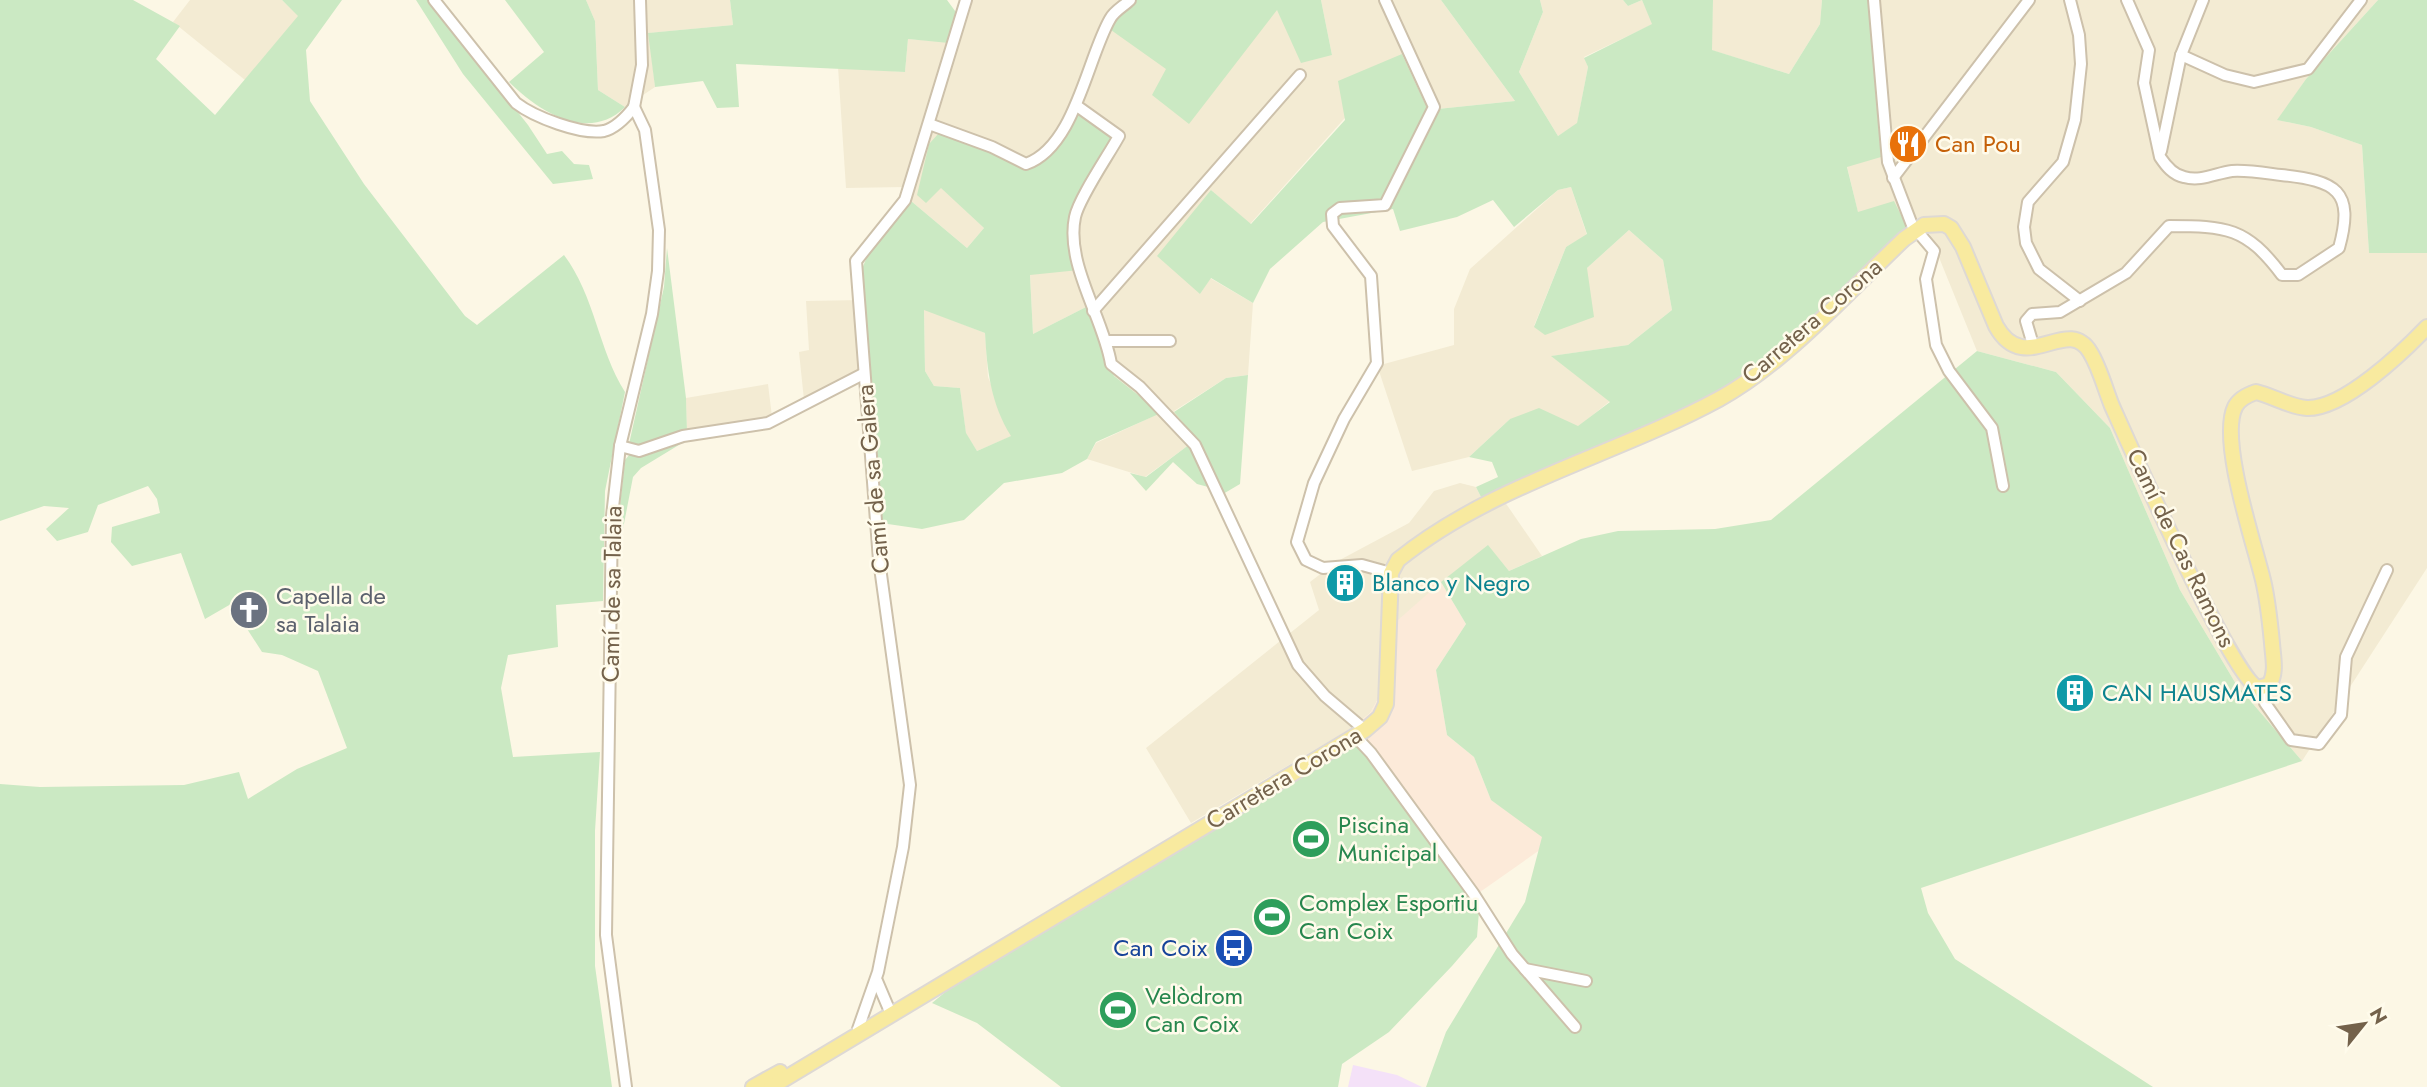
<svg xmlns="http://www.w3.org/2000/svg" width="2427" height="1087" viewBox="0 0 2427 1087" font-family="Jost,sans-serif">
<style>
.residential{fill:#f3ebd3}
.commercial{fill:#fcead9}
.education{fill:#f4e1f8}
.green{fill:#cbe9c3;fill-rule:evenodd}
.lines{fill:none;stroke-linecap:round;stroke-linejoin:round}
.minor-casing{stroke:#cdc1ab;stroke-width:14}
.major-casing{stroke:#ded9d4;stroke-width:18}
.minor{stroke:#fff;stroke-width:10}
.major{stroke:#f8ea9f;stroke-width:14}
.labels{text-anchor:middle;stroke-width:5;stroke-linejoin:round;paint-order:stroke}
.food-label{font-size:24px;fill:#c56008;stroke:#fffbeb;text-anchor:start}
.street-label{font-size:24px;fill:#74624b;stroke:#fffbeb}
.culture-label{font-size:24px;fill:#0d838f;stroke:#fffbeb;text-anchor:start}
.worship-label{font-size:24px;fill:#5b616d;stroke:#fffbeb;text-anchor:start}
.leisure-label{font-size:24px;fill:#27864d;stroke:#fffbeb;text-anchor:start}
.transit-label{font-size:24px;fill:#164399;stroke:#fffbeb;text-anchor:end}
</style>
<rect width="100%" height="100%" fill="#fcf7e5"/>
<g class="residential">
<path d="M190 0H282L299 16 245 80 173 22Z"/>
<path d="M586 0H730L733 25 649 33 655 87 625 107 598 90 595 21Z"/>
<path d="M963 0H1136L1113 21 1277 10 1332 55 1321 0H1441L1515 101 1428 110 1402 54 1250 224 1211 190 1200 294 1210 278 1253 303 1248 375 1226 378 1174 411 1197 439 1145 477 1087 459 1096 443 1160 413 1114 376 1088 306 1033 334 1030 274 1076 114 1042 161 941 187 984 228 967 248 911 201 905 187 846 188 838 67 905 72 908 39 949 42Z"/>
<path d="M1540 0H1623L1628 6 1642 0 1653 24 1584 57 1588 67 1577 124 1558 136 1519 72 1543 12Z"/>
<path d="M1713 0H1822L1820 24 1789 74 1711 50Z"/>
<path d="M1868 0H2378L2306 79 2278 120 2311 127 2362 145 2369 253H2427V568L2302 761 2236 684 2180 590 2110 428 2056 372 1977 351 1923 218 1907 227 1858 213 1847 166 1881 156Z"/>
<path d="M1571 187 1587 235 1566 247 1534 326 1587 268 1629 230 1663 260 1672 310 1628 345 1552 356 1610 401 1578 427 1510 419 1469 457 1412 471 1379 371 1384 364 1454 345V309L1470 269 1558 190Z"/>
<path d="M862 300 868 376 767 427 687 440 686 398 768 384 772 417 804 400 799 352 809 350 806 301Z"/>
<path d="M924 309 985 333 988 377 1012 436 977 451 966 434 960 388 934 386 925 371Z"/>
<path d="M1460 483 1476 487 1482 499 1498 492 1542 556 1509 571 1488 546 1381 635 1382 692 1370 713 1353 727 1191 823 1146 748 1319 610 1310 582 1336 562 1409 523 1434 491Z"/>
</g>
<path class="commercial" d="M1441 582 1466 624 1436 670 1447 735 1474 757 1491 800 1543 836 1544 847 1470 899 1361 748 1353 727 1370 713 1382 692 1381 635Z"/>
<path class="education" d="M1353 1065 1397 1075 1422 1087H1348Z"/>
<g class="green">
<path d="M0 0H133L180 26 156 59 215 115 298 16 282 0H342L306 50 310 101 364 184 465 316 477 325 564 255C595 296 598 349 625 392L605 491 603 601 556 605 558 647 508 655 501 688 513 757 600 752 595 831V966L612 1087H0V784L40 787 184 785 239 772 248 799 297 769 347 748 318 671 282 655 262 652 231 604 205 619 181 553 132 566 111 542 112 527 160 513 157 499 148 486 98 505 88 532 57 541 46 529 69 508 44 506 0 521Z"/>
<path d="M416 0H429L528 125 547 154 562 151 574 164 589 165 593 179 553 184 463 74Z"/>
<path d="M505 0H586L595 21 598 90 625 107C589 143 539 112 509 82L544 52Z"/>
<path d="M730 0H947L958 15 949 43 908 39 905 72 736 64 739 107 717 108 703 81 655 87 648 33 733 25Z"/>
<path d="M1136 0H1321L1332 55 1301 63 1277 10 1189 124 1152 95 1166 69 1111 30 1113 21Z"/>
<path d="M1441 0H1540L1543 12 1519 72 1558 136 1577 123 1588 67 1584 58 1652 24 1642 0 1628 6 1623 0H1713L1712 50 1789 74 1820 24 1822 0H1868L1881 157 1847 167 1858 212 1894 201 1907 227C1849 284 1791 351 1720 393 1645 437 1562 466 1482 499L1476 487 1498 477 1492 462 1469 457 1510 419 1539 408 1578 426 1610 402 1551 356 1628 345 1672 310 1663 260 1629 230 1587 268 1594 317 1545 335 1534 327 1566 247 1587 234 1571 187 1558 190 1514 227 1493 200 1457 217 1400 231 1393 209 1323 222 1270 269 1253 303 1211 278 1200 294 1157 256 1211 190 1251 224 1345 120 1338 81 1402 54 1428 110 1515 101Z"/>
<path d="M2378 0H2427V253H2369L2362 145 2311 127 2277 120 2306 79Z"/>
<path d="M1076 114H1083L1111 134 1113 139 1073 209 1079 270 1030 275 1033 334 1088 306 1114 376 1161 413 1096 442 1087 459 1062 473 1004 483 964 520 922 529 881 523 860 274 868 254 911 201 967 248 984 228 941 188 926 203 917 195 929 144 939 133 989 148 1026 167 1042 161ZM924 310 985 333C987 371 991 404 1011 436L977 451 966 433 960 388 934 386 925 371Z"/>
<path d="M667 248 686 398 687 432 638 446 629 444 664 287Z"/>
<path d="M1977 351 2056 372 2110 428 2180 590 2236 684 2302 761 1921 888 1928 913 1955 959 2153 1087H1426L1446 1032 1525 902 1542 837 1491 800 1474 757 1447 735 1436 670 1466 624 1441 582 1488 545 1509 571 1581 539 1618 531 1715 529 1771 520Z"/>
<path d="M1248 375 1240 484 1223 494 1197 439 1174 412 1226 378Z"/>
<path d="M687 440 641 468 633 477 622 534 619 514 625 460 630 454Z"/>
<path d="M1190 444 1212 488 1197 484 1173 462 1146 491 1130 473 1146 477Z"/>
<path d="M1352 746 1361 748 1479 911 1477 937 1452 966 1389 1032 1342 1064 1338 1087H1061L977 1023 932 1003 955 984Z"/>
</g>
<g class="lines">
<g class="minor-casing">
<g id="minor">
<path d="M434 0 516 103C534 117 581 135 604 131 616 128 627 116 634 107"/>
<path d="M1385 0 1434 107 1385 205 1340 208 1332 214 1333 226 1371 276 1377 363 1344 419 1314 483 1297 542 1306 560 1323 568 1362 565 1391 573"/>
<path d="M1874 0 1888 162 1912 225 1934 251 1926 279 1936 345 1949 371 1992 428 2003 486"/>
<path d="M2070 0 2079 35 2081 64 2075 120 2063 162 2028 202 2024 227 2026 243 2039 269 2080 301"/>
<path d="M2181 55 2225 75 2254 82 2308 69 2361 0"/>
<path d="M1077 106 1119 136C1108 156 1079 198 1075 217 1065 264 1104 319 1111 364L1140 387 1195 445 1298 665 1325 696 1365 730"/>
<path d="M634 107 642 65 640 0"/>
<path d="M929 124 992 147 1026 164C1075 147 1087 59 1110 19 1114 11 1124 6 1130 0"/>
<path d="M2161 151 2181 55 2203 0"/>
<path d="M1893 178 2029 0"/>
<path d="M1093 311 1300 75"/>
<path d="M1107 341H1170"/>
<path d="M2034 348 2026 321 2032 314 2060 312 2126 273 2169 226C2226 226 2246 227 2282 275H2298L2339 248C2355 190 2336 181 2281 175 2265 173 2248 170 2232 171 2216 173 2201 182 2184 177 2173 175 2166 166 2160 157L2144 83 2149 50 2127 0"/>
<path d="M620 446 639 451 683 436 768 423 863 374"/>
<path d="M2264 687 2265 703 2291 740 2319 744 2341 715 2346 657 2387 570"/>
<path d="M1355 736 1371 753 1473 893 1512 954 1575 1027"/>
<path d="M1525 969 1586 981"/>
<path d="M877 981 891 1014"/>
<path d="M858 1029 878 972 903 847 910 785 879 560 856 261 905 200 966 0"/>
<path d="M626 1087 606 935 612 516 620 446 652 314 658 271 659 230 645 130 634 107"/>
</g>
</g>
<g class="major-casing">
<g id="major">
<path d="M753 1087 780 1072"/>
<path d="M771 1087 1365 730 1380 717 1386 704 1391 573 1398 560C1492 484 1614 456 1719 399 1785 363 1849 291 1904 239L1924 225 1944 224 1951 228 1963 247 1996 326C2025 378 2067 314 2090 352 2100 368 2105 389 2112 406 2130 446 2232 677 2258 688L2269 685C2277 673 2273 658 2272 643 2270 622 2268 601 2263 580 2254 543 2219 440 2235 407 2239 399 2247 395 2256 392 2273 396 2290 407 2307 408 2344 409 2403 352 2427 327"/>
</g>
</g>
<use href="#minor" class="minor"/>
<use href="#major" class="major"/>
</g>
<defs>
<g id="restaurant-disc" transform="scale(2.0125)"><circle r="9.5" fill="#e8710a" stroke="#fffbeb"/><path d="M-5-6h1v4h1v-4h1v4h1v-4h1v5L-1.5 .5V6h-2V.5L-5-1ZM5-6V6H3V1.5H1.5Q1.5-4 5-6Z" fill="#fff"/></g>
<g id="building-disc" transform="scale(2.0125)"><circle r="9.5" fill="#0f9aa8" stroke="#fffbeb"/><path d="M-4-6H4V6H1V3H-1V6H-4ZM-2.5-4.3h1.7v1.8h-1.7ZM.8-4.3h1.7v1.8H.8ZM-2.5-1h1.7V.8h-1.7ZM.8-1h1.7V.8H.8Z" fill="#fff"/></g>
<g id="church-disc" transform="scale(2.0125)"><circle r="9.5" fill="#6b7280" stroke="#fffbeb"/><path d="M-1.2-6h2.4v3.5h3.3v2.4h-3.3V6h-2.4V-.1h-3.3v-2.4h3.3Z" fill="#fff"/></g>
<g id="stadium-disc" transform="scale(2.0125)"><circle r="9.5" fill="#2e9e5b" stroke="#fffbeb"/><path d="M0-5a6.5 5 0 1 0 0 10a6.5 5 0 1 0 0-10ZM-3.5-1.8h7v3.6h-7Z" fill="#fff"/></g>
<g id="bus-disc" transform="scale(2.0125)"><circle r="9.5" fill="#1a4fb4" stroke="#fffbeb"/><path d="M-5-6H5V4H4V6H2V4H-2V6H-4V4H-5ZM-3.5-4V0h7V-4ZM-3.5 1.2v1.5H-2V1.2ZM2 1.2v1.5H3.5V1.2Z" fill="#fff"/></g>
</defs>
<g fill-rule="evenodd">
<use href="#restaurant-disc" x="1908" y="144"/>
<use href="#building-disc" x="1345" y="583"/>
<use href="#church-disc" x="249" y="610"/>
<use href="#building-disc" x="2075" y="693"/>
<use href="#stadium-disc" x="1311" y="839"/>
<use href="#stadium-disc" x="1272" y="917"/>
<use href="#bus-disc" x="1234" y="948"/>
<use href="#stadium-disc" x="1118" y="1010"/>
</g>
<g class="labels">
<g class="food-label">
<text x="1935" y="152">Can Pou</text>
</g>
<g class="street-label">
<text transform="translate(1812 321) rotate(-41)" y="8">Carretera Corona</text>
<text transform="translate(873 479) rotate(-95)" y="8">Camí de sa Galera</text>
<text transform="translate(2181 548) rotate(64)" y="8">Camí de Cas Ramons</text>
<text transform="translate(612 594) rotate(-89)" y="8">Camí de sa Talaia</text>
<text transform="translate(1284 778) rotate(-31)" y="8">Carretera Corona</text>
</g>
<g class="culture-label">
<text x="1372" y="591">Blanco y Negro</text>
<text x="2102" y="701">CAN HAUSMATES</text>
</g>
<g class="worship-label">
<text x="276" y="604">Capella de<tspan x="276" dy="28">sa Talaia</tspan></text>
</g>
<g class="leisure-label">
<text x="1338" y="833">Piscina<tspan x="1338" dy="28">Municipal</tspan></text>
<text x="1299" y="911">Complex Esportiu<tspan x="1299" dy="28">Can Coix</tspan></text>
<text x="1145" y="1004">Velòdrom<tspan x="1145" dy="28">Can Coix</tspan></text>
</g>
<g class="transit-label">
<text x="1207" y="956">Can Coix</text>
</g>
</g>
<g transform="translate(2364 1024) rotate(60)" stroke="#fffbeb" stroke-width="5" paint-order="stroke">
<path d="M0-5L12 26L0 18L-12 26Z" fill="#74624b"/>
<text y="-10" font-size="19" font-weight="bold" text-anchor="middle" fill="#74624b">N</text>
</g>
</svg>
